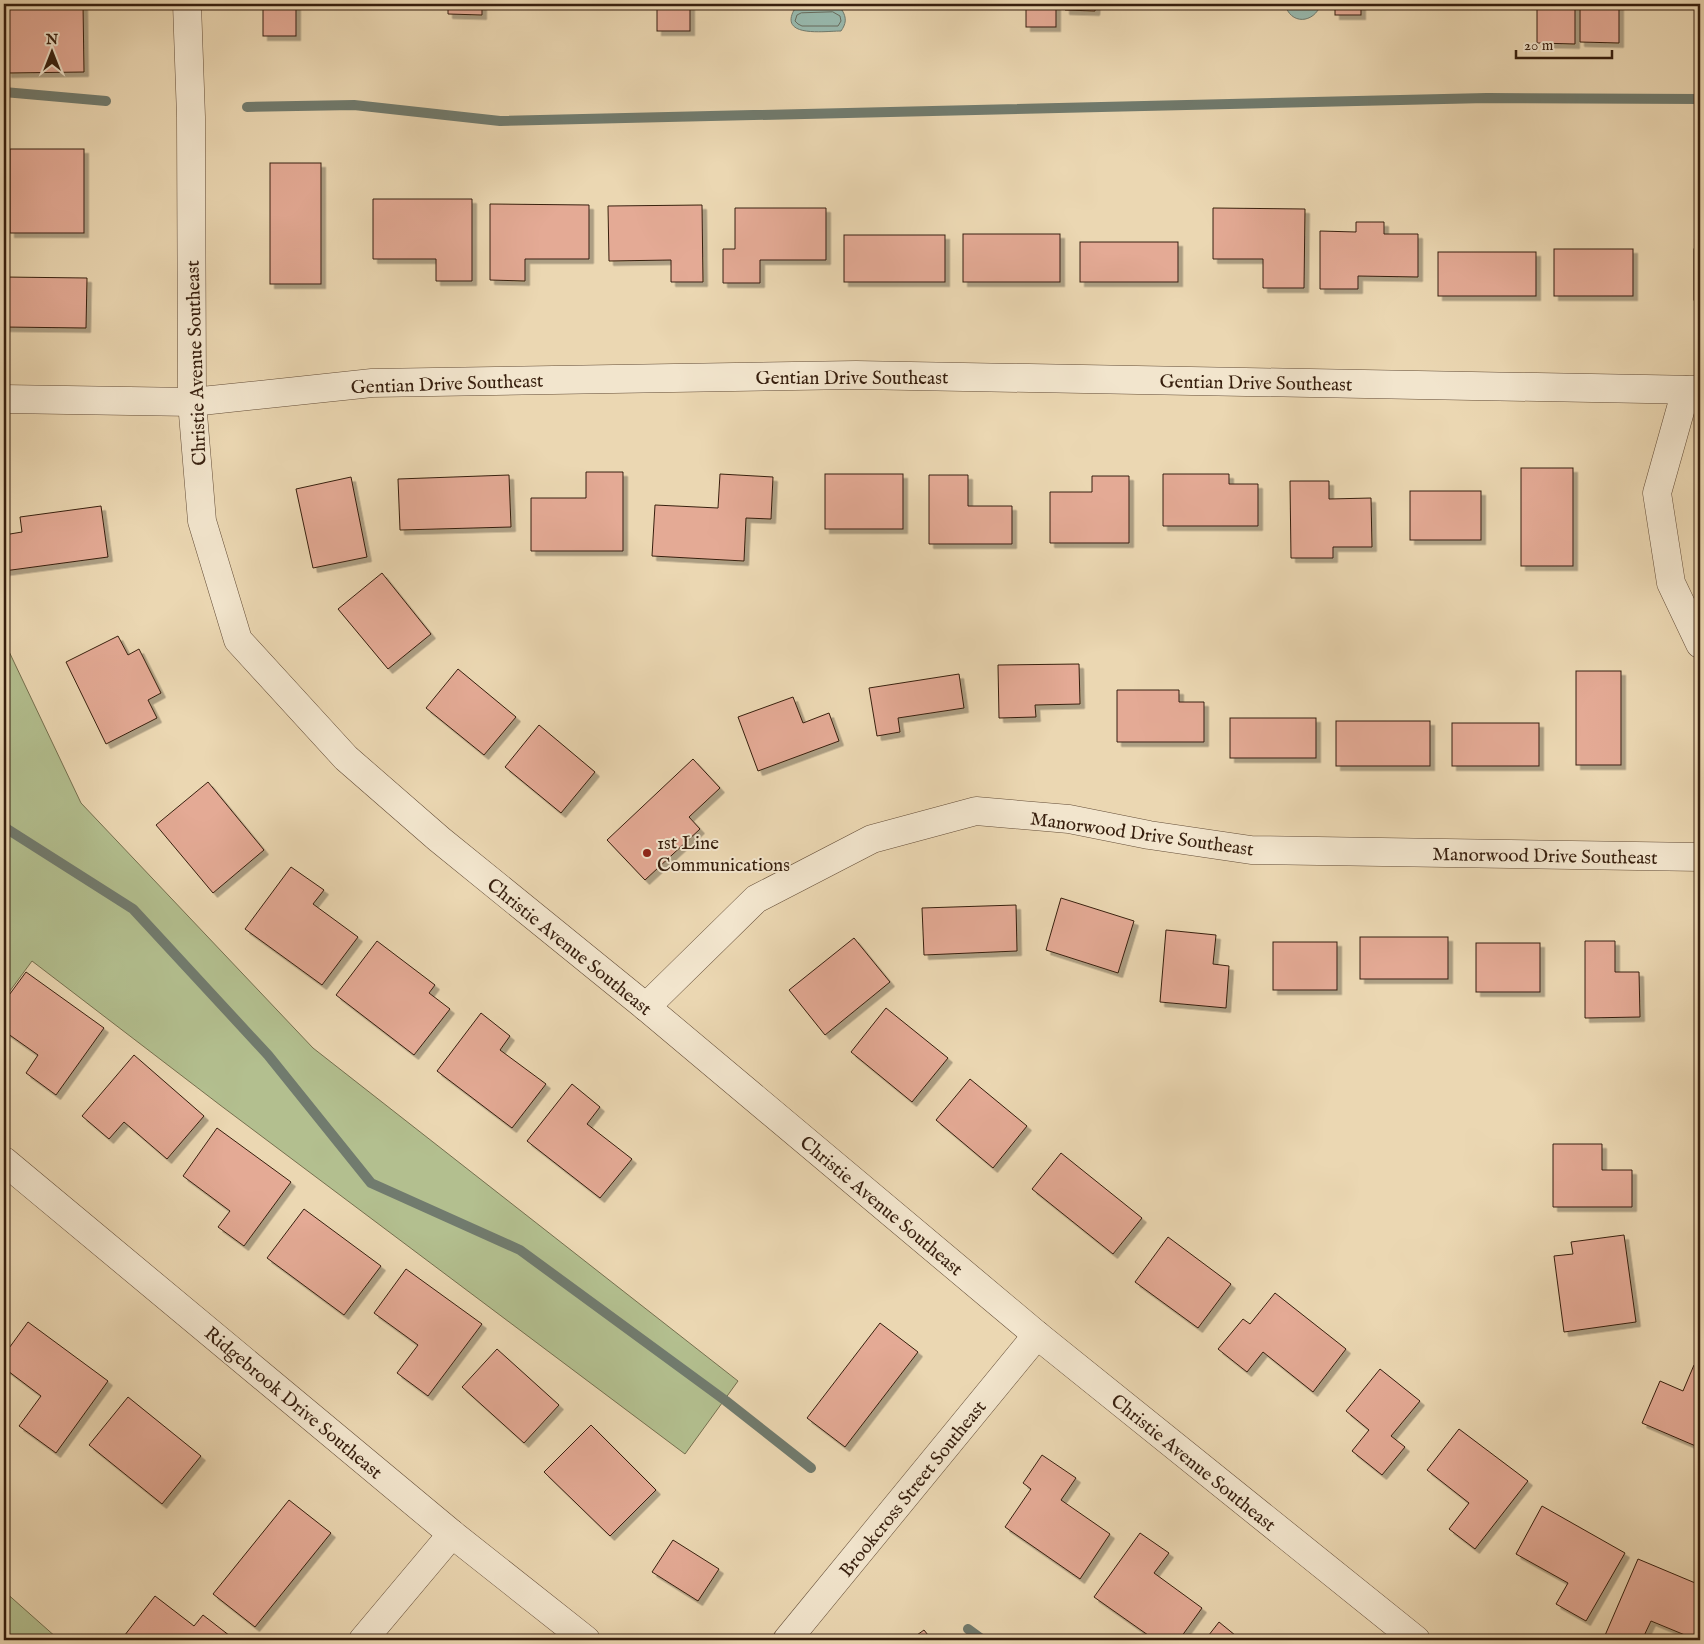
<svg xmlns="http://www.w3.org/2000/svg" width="1704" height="1644" viewBox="0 0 1704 1644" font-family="'IM FELL English',serif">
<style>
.green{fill:#b3bf8f;stroke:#756f4e}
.water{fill:#98b9ae;stroke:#717b6e}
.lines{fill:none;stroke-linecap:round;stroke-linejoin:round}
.shore{stroke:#686c5e;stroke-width:1}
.stream{stroke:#717b6e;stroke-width:10}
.building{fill:#e4aa95;stroke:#371f0e;filter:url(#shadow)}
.minor-casing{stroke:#644d37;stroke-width:29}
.minor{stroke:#f2e5cd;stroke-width:28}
.poi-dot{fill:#8f2418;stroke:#f2e5cd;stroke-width:2}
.labels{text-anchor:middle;stroke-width:4;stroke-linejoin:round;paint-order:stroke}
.street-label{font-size:19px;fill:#371f0e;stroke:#f2e5cd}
.poi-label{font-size:19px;fill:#371f0e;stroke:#f2e5cd;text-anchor:start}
</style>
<defs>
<filter id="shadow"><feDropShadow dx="4.5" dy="4.5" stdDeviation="0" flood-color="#0004"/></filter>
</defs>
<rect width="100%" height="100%" fill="#ebd7b2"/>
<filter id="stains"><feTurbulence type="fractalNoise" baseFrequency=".004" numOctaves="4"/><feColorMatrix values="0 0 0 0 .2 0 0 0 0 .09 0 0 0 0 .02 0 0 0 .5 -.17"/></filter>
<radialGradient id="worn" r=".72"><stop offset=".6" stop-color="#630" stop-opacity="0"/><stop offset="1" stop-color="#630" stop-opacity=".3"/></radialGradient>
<g class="green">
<path d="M4 641 81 803 313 1048 738 1381 685 1454 220 1105 32 961 4 999Z"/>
<path d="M4 1591 57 1638 56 1640H4Z"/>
</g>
<g class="water">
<path d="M1285 4H1321C1314 24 1290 25 1285 4Z"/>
<path d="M835 7 842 10C847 18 846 24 841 31 825 31 779 38 794 10L801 8Z"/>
</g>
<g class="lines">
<path class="shore" d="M833 12 840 16 841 21 838 26H802L798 24 795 21 797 15 801 13Z"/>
<g class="stream">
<path d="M4 92 106 101"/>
<path d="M247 107 354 105 500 121 1487 98 1700 99"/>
<path d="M4 827 133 909 268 1055 371 1183 520 1250 726 1401 811 1468"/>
<path d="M968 1629 983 1640"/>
</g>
</g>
<g class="building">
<path d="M6 4H83L84 72 7 73Z"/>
<rect x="263" y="4" width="33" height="32"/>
<path d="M448 4H482V15L448 14Z"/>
<rect x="657" y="4" width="33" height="27"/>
<rect x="1026" y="4" width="30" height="23"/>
<path d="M1065 4H1096L1095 11 1065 10Z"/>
<rect x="1335" y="4" width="26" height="11"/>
<path d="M1537 4H1575V44L1537 43Z"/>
<path d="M1580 4H1619V43L1580 42Z"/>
<rect x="10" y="149" width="74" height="84"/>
<rect x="270" y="163" width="51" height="121"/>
<path d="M373 199H472V281H436V259H373Z"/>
<path d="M490 204 589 205V259H525V281L490 280Z"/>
<path d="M702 205 703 282H671V260L609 261 608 206Z"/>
<path d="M735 208H826V260H760V283H723V249H735Z"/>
<path d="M1213 208 1305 209 1304 288H1263V259H1213Z"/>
<path d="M1356 222H1384V234H1418V277L1358 276V289H1320V231L1356 232Z"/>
<rect x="963" y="234" width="97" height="48"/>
<rect x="844" y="235" width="101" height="47"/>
<rect x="1080" y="242" width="98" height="40"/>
<rect x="1554" y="249" width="79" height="47"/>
<rect x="1694" y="249" width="6" height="51"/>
<rect x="1438" y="252" width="98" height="44"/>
<path d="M4 277 87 278 86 328 4 327Z"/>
<rect x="1521" y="468" width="52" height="98"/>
<path d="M586 472H623V551H531V498H586Z"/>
<path d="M720 474 773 477 771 519 746 518 744 561 652 556 655 505 718 508Z"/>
<rect x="825" y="474" width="78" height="55"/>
<path d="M1163 474H1229V484H1258V526H1163Z"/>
<path d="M509 475 511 527 400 530 398 479Z"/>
<path d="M929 475H968V506H1012V544H929Z"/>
<path d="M1092 476H1129V543H1050V492H1092Z"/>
<path d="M351 477 367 557 313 568 296 489Z"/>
<path d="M1290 481H1329V499L1371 498 1372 547H1333V558H1291Z"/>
<rect x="1410" y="491" width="71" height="49"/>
<path d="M101 506 108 557 4 571V535L22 532 20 517Z"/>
<path d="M382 573 431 634 388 669 338 609Z"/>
<path d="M118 636 128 655 139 649 161 693 148 700 157 718 106 744 66 662Z"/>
<path d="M1079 664 1080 704 1035 705 1036 717 999 718 998 665Z"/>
<path d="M458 669 516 717 484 755 426 708Z"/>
<rect x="1576" y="671" width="45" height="94"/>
<path d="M959 674 964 708 898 718 900 732 877 736 869 688Z"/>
<path d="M1117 690H1179V702H1204V742H1117Z"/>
<path d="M793 697 803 723 829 713 839 741 758 771 738 717Z"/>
<rect x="1230" y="718" width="86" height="40"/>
<rect x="1336" y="721" width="94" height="45"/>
<rect x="1452" y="723" width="87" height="43"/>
<path d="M539 725 595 772 561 813 505 767Z"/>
<path d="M693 759 720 788 689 817 700 829 645 880 607 840Z"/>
<path d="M208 782 264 850 213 893 156 825Z"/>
<path d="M291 867 324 890 313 904 358 937 322 985 245 929Z"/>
<path d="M1061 898 1134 921 1118 973 1046 950Z"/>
<path d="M1016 905 1017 951 924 955 922 908Z"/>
<path d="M1166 930 1216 935 1213 964 1229 966 1226 1008 1160 1002Z"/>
<rect x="1360" y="937" width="88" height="42"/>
<path d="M854 938 890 982 825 1035 789 990Z"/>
<path d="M377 941 435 985 429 993 450 1009 414 1055 336 995Z"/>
<path d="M1585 941H1615V972H1639L1640 1017 1585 1018Z"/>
<rect x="1273" y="942" width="64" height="48"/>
<rect x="1476" y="943" width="64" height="49"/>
<path d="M26 972 104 1028 56 1095 26 1073 38 1055 4 1031V1002Z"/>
<path d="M886 1008 948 1058 912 1102 851 1052Z"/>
<path d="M481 1013 510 1036 500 1050 546 1084 512 1128 437 1071Z"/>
<path d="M134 1055 204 1116 167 1159 124 1122 109 1139 82 1116Z"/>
<path d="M970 1079 1027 1126 993 1168 936 1120Z"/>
<path d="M572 1084 600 1107 587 1124 632 1159 600 1198 527 1141Z"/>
<path d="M217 1128 291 1182 244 1246 218 1227 230 1211 183 1176Z"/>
<path d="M1553 1144H1602V1170H1632V1207H1553Z"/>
<path d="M1061 1153 1142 1218 1113 1254 1032 1189Z"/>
<path d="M304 1209 381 1266 344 1315 267 1258Z"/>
<path d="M1624 1235 1636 1322 1564 1332 1554 1256 1573 1254 1571 1242Z"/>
<path d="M1168 1237 1231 1284 1198 1328 1135 1282Z"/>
<path d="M406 1269 482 1324 428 1396 397 1373 418 1345 374 1313Z"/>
<path d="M1275 1293 1346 1349 1313 1392 1263 1352 1247 1372 1218 1349 1243 1319 1250 1324Z"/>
<path d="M28 1322 108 1381 56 1453 19 1426 41 1396 4 1368V1355Z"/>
<path d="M880 1323 918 1352 845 1447 807 1418Z"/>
<path d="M497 1349 559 1405 524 1443 462 1387Z"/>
<path d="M1694 1365 1700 1368V1442L1698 1447 1642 1423 1660 1381 1683 1391Z"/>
<path d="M1380 1369 1420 1401 1391 1436 1405 1447 1382 1475 1352 1451 1369 1430 1346 1411Z"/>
<path d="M128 1397 201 1456 162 1504 89 1445Z"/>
<path d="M591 1425 656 1490 610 1536 544 1472Z"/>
<path d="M1459 1429 1528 1481 1475 1549 1449 1529 1469 1503 1427 1470Z"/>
<path d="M1042 1455 1076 1478 1061 1500 1110 1534 1080 1579 1005 1527 1031 1489 1023 1483Z"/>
<path d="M289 1500 331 1533 255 1627 213 1594Z"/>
<path d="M1542 1506 1625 1553 1586 1621 1556 1604 1568 1583 1516 1554Z"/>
<path d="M1140 1533 1169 1553 1154 1573 1202 1608 1179 1640H1155L1094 1597Z"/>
<path d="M673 1540 719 1569 698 1601 652 1572Z"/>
<path d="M1638 1559 1700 1585V1640H1697L1651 1621 1642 1640H1603Z"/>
<path d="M155 1596 194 1626 203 1615 230 1636 227 1640H121Z"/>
<path d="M1219 1622 1241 1640H1205Z"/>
<path d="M924 1630 932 1640H910Z"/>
</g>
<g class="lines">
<g class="minor-casing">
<g id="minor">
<path d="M187 4 191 117 192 402 202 521 238 640 346 758 439 839 646 1007 1037 1335 1416 1640"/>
<path d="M1686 390 1657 493 1671 583 1700 644"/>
<path d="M4 399 192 402 372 383 856 375 1700 390"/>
<path d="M646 1007 756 899 872 839 976 811 1069 819 1149 835 1251 850 1700 857"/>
<path d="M4 1161 452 1534 586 1640"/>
<path d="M363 1640 452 1534"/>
<path d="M787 1640 1037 1335"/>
</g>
</g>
<use href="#minor" class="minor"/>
</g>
<circle class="poi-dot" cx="647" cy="853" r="5"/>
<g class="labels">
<g class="street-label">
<text transform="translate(195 363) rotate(-92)" y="7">Christie Avenue Southeast</text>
<text x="852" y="384">Gentian Drive Southeast</text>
<text transform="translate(1256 382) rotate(1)" y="7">Gentian Drive Southeast</text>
<text transform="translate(447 383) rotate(-2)" y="7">Gentian Drive Southeast</text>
<text transform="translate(1142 833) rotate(8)" y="7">Manorwood Drive Southeast</text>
<text transform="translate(1545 855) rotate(1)" y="7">Manorwood Drive Southeast</text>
<text transform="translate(570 946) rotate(39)" y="7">Christie Avenue Southeast</text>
<text transform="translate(882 1205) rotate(40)" y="7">Christie Avenue Southeast</text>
<text transform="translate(294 1402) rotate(40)" y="7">Ridgebrook Drive Southeast</text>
<text transform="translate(1194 1462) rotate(39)" y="7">Christie Avenue Southeast</text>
<text transform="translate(912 1488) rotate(-51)" y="7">Brookcross Street Southeast</text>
</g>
<g class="poi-label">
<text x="657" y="849">1st Line<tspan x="657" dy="22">Communications</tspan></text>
</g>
</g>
<rect width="1704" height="1644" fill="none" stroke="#ebd7b2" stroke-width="20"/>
<rect x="5" y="5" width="1694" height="1634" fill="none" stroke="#371f0e" stroke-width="2.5"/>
<rect x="10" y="10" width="1684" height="1624" fill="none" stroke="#371f0e"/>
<g transform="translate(52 52)" stroke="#f2e5cd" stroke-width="4" paint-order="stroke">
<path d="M0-4L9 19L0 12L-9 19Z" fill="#371f0e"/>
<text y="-8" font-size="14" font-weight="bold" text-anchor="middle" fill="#371f0e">N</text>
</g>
<path d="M1516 50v8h96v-8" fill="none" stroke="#371f0e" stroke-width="2.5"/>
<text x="1524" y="50" font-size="15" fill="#371f0e" stroke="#f2e5cd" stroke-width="4" paint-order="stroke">20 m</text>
<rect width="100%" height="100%" filter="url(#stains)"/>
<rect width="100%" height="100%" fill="url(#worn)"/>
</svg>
